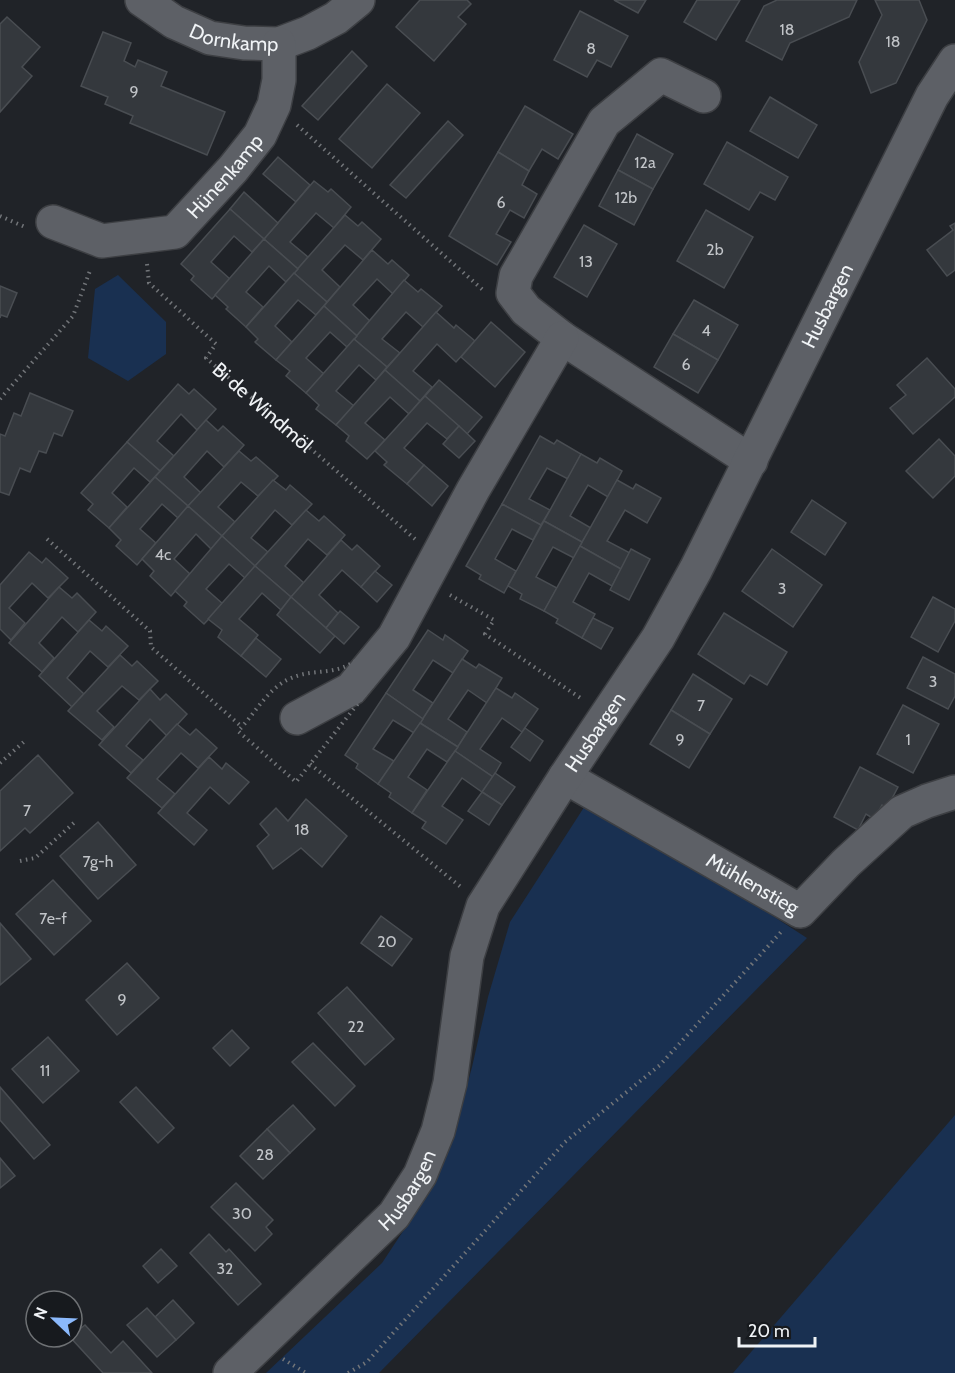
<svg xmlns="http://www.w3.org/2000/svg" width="955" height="1373" viewBox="0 0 955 1373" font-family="Cabin,sans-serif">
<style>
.green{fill:#193051}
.building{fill:#34383d;stroke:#494d52;stroke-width:1.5}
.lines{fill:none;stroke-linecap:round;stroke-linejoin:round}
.minor-casing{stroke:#3d3f43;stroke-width:36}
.path{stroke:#727579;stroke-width:4;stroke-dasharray:1.5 4.5;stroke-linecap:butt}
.minor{stroke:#5d6066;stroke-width:33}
.labels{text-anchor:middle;stroke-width:5;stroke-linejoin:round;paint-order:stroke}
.number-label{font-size:16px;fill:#c1c4c8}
.street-label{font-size:20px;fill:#f0f3f6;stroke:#171a1e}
</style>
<rect width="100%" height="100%" fill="#202328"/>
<g class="green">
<path d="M118 275 166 322V354L128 381 88 358 95 289Z"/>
<path d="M590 798 807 938 379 1373H266L382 1263 425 1198 453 1137 472 1067 488 997 510 922Z"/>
<path d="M955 1115V1373H733Z"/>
</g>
<g class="building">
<path d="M420 0H467L471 4 458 17 466 24 434 61 396 27Z"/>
<path d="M614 0H646L638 13Z"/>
<path d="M697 0H740L716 40 684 22Z"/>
<path d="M777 0H857L849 17 790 43 782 60 746 41 764 6Z"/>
<path d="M875 0H919L927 20 896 83 871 93 859 62 882 15Z"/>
<path d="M580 11 628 36 611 67 597 60 587 77 554 60Z"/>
<path d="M7 17 40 47 22 67 32 76 0 112V24Z"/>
<path d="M103 32 131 43 124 61 135 67 138 60 167 72 161 86 225 112 207 155 130 123 133 116 105 104 108 97 81 86Z"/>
<path d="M352 51 367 66 318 120 302 106Z"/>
<path d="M387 84 420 113 372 168 339 139Z"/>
<path d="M770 97 817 125 798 158 750 131Z"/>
<path d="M525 106 573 134 558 159 542 149 529 171 498 152Z"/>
<path d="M448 121 463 135 406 198 390 185Z"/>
<path d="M637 134 673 154 653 189 618 170Z"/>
<path d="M727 142 788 177 775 200 760 192 749 210 704 184Z"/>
<path d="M498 152 529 171 522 185 537 194 524 218 510 210 496 234 511 242 497 265 449 236Z"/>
<path d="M278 157 310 185 296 202 263 174Z"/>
<path d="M618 170 653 189 634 225 599 206Z"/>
<path d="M314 181 328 192 331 189 351 207 334 228 316 213 290 242 308 257 298 269 264 239Z"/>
<path d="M244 192 278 223 264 239 230 209Z"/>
<path d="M230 209 264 239 252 252 234 236 211 262 230 279 212 299 191 280 194 276 181 264Z"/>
<path d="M706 210 753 237 724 288 677 261Z"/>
<path d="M345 215 358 226 362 222 381 239 363 260 345 245 322 270 340 287 327 302 294 273Z"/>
<path d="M955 223V270L947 276 927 250 953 230 950 226Z"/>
<path d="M584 225 617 244 587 297 554 277Z"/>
<path d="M264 239 298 269 286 282 269 266 246 292 263 307 246 327 226 309 228 307 215 295Z"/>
<path d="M372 250 388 264 392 260 409 275 393 294 377 279 353 305 370 321 357 336 324 306Z"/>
<path d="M294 273 327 302 316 315 298 300 275 326 292 342 276 360 255 342 258 339 246 327Z"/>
<path d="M404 280 418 292 421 289 442 306 423 327 406 312 382 339 400 353 387 367 354 339Z"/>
<path d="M0 286 17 293 7 317 1 315 0 318Z"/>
<path d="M694 300 738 325 718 360 673 334Z"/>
<path d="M324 306 357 336 347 347 330 332 306 358 324 374 306 393 286 376 290 371 276 360Z"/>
<path d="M436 312 454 328 456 325 475 341 456 362 437 344 413 371 432 387 420 401 385 370Z"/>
<path d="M491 322 525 352 495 387 461 357Z"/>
<path d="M673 334 718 360 698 393 654 367Z"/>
<path d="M354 339 387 367 376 380 359 365 336 391 354 406 336 425 316 409 319 405 306 393Z"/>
<path d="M927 358 955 389V397L913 434 890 408 906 395 897 385Z"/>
<path d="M385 370 420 401 409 414 390 397 365 423 385 440 367 459 346 441 349 436 336 425Z"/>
<path d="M439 380 482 417 467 434 425 396Z"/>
<path d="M178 384 189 394 194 389 216 409 197 430 181 414 157 441 174 456 160 471 127 442Z"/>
<path d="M30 393 73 411 62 436 54 433 46 453 39 451 30 472 20 468 9 495 0 492V434L5 436 14 413 21 416Z"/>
<path d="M425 396 459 426 447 439 427 423 404 448 424 465 407 484 384 465 387 462 375 451Z"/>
<path d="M206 420 218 431 223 426 244 445 224 467 207 451 184 477 201 493 188 506 155 477Z"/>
<path d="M459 426 475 441 459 458 443 444Z"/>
<path d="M540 436 554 444 557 440 581 454 568 479 547 468 529 499 550 510 541 525 502 504Z"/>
<path d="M939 439 955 456V476L933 498 906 471Z"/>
<path d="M127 442 160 471 150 482 134 468 112 493 127 507 109 528 88 510 93 504 81 493Z"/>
<path d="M239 451 251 461 256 457 278 476 258 496 241 482 218 507 235 522 222 536 188 506Z"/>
<path d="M581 454 597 463 600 458 622 471 608 497 588 485 570 516 591 528 582 542 544 521Z"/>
<path d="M424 465 448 486 432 506 407 484Z"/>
<path d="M155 477 188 506 178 518 162 504 140 529 156 543 137 565 116 546 121 540 109 528Z"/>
<path d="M273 480 286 490 290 485 312 504 292 525 275 510 251 538 268 552 255 566 222 536Z"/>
<path d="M617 480 633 489 636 484 661 498 647 523 625 510 607 541 630 553 621 569 580 546Z"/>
<path d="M812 500 846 523 825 555 791 532Z"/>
<path d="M502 504 541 525 533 540 512 529 495 559 516 571 504 593 479 579 481 575 466 566Z"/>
<path d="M188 506 222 536 211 549 196 534 174 559 190 574 171 596 150 576 154 571 142 559Z"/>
<path d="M306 510 319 521 324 516 345 535 327 555 308 539 285 566 304 583 291 597 255 566Z"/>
<path d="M544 521 582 542 574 558 553 547 536 577 557 588 544 611 520 599 522 594 508 586Z"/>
<path d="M222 536 255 566 245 578 229 564 206 589 223 604 204 624 184 606 187 602 175 591Z"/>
<path d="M341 540 352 550 357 545 380 566 361 587 342 570 319 595 338 613 326 628 291 597Z"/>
<path d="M580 546 621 569 612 586 589 573 573 602 595 614 582 638 556 623 558 619 544 611Z"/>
<path d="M631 549 650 559 629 600 610 590Z"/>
<path d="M772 549 822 585 793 627 742 591Z"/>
<path d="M29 552 42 563 46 558 68 578 48 598 32 583 9 608 25 623 11 640 0 629V585Z"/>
<path d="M255 566 291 597 281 610 262 593 239 619 258 635 241 656 218 637 222 630 208 619Z"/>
<path d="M375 571 392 585 377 602 361 587Z"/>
<path d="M59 587 72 598 77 593 96 612 78 632 62 617 39 643 54 658 42 672 9 643Z"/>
<path d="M291 597 335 636 320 653 277 615Z"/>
<path d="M933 597 955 609V621L938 652 911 637Z"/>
<path d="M340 611 359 627 344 644 326 628Z"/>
<path d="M724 613 787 652 767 685 750 675 744 684 698 654Z"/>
<path d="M593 618 613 628 601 649 582 638Z"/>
<path d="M89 620 102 631 106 626 128 646 108 667 90 651 67 678 84 694 72 707 39 676Z"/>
<path d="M428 630 443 640 445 635 468 651 453 673 433 660 413 690 433 703 423 719 386 693Z"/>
<path d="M256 638 281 659 266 677 241 656Z"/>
<path d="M120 655 132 666 137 661 158 681 139 700 122 686 97 711 114 727 102 740 68 711Z"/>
<path d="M923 657 955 674V696L948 709 907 688Z"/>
<path d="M462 659 476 668 479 664 502 678 487 703 468 690 448 719 467 732 458 747 420 723Z"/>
<path d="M693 674 732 699 710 734 671 710Z"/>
<path d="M496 688 512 698 515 693 538 709 522 732 502 718 480 749 501 763 493 777 455 751Z"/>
<path d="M150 689 160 700 166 694 187 714 167 736 150 719 126 746 143 760 131 773 99 745Z"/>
<path d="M386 693 423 719 414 733 393 720 373 749 394 761 378 784 356 768 358 764 345 755Z"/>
<path d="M903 705 939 724 913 773 877 754Z"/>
<path d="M671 710 710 734 689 768 650 744Z"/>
<path d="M420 723 458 747 447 762 427 749 408 777 427 790 412 813 389 797 391 793 378 784Z"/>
<path d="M177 724 190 735 196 729 217 748 198 768 181 753 157 779 175 794 162 808 127 778Z"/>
<path d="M525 728 543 741 530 761 511 747Z"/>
<path d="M455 751 493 777 482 792 462 778 442 806 463 820 446 844 422 828 426 822 412 813Z"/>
<path d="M38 755 73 793 30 833 25 828 0 851V791Z"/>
<path d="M209 757 222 769 226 763 249 782 229 804 210 787 187 813 207 830 194 845 158 813Z"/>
<path d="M860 767 898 787 887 808 882 805 874 819 866 814 858 830 834 817Z"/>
<path d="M495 773 515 787 502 805 482 792Z"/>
<path d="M482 792 502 805 489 825 468 811Z"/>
<path d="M306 799 347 836 322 867 301 848 273 869 257 846 269 835 260 824 276 808 288 821Z"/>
<path d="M98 822 136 865 98 899 60 856Z"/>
<path d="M53 880 91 921 54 955 16 914Z"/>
<path d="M381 916 412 939 392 966 361 943Z"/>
<path d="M0 923 31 959 0 985Z"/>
<path d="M127 963 159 998 117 1035 86 1000Z"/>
<path d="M347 987 394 1039 365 1065 318 1013Z"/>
<path d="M232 1030 249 1048 230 1066 213 1048Z"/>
<path d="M48 1037 79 1071 43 1103 12 1069Z"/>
<path d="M313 1043 355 1086 335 1106 292 1062Z"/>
<path d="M0 1087 50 1145 34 1159 0 1120Z"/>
<path d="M136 1087 174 1128 158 1143 120 1102Z"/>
<path d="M293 1105 315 1129 290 1153 267 1129Z"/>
<path d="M267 1129 290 1153 263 1179 240 1156Z"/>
<path d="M0 1158 15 1176 0 1188Z"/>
<path d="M236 1183 273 1220 266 1227 272 1234 255 1251 211 1207Z"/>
<path d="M209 1234 226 1252 229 1249 261 1284 238 1305 190 1253Z"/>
<path d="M161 1249 177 1266 158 1283 143 1266Z"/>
<path d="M173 1300 194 1323 176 1340 155 1317Z"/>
<path d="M147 1308 176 1340 157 1357 127 1325Z"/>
<path d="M85 1325 111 1353 123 1341 152 1373H103L70 1337Z"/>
</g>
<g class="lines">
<g class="minor-casing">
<g id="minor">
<path id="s2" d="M142 0 174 22 210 38 244 43 279 44 308 33 336 18 358 0"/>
<path d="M704 96 661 75 604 122 516 276 513 293 526 310 562 338 751 461"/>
<path id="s3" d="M53 222 102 241 175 232 233 169 260 135 274 105 279 80V44"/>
<path d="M297 718 351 689 394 637 473 490 562 338"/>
<path id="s4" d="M565 777 800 911 846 863 902 812 927 801 955 792"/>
<path id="s5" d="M230 1373 394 1215 420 1175 438 1131 450 1083 467 956 483 906 565 777 658 638 696 569 932 96 955 61"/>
</g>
</g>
<g class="path">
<path d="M297 125 484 291"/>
<path d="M0 216 25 227"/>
<path id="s1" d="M147 264 149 283 216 344 206 358 415 539"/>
<path d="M0 399 73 316 91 268"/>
<path d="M47 539 150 631 151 647 242 727"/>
<path d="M450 595 494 620 485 634 582 699"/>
<path d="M362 656 378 657 382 673 296 782 238 731C254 715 266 691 287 680 314 666 335 679 362 656Z"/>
<path d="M0 763 26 740"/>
<path d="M310 764 462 888"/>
<path d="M20 861 35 858 76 821"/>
<path d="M283 1359 306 1373"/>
<path d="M348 1373 367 1362 565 1142 660 1065 781 932"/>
</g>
<use href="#minor" class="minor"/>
</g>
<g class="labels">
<g class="number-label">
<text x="787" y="35">18</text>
<text x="893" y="47">18</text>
<text x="591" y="54">8</text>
<text x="134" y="97">9</text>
<text x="645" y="168">12a</text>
<text x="626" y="203">12b</text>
<text x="501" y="208">6</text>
<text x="715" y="255">2b</text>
<text x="586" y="267">13</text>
<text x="706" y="336">4</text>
<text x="686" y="370">6</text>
<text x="163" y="560">4c</text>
<text x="782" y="594">3</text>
<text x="933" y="687">3</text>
<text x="701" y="711">7</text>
<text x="680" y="745">9</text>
<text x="908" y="745">1</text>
<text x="27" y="816">7</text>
<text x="302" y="835">18</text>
<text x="98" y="867">7g-h</text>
<text x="53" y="924">7e-f</text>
<text x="387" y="947">20</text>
<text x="122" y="1005">9</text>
<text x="356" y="1032">22</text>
<text x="45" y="1076">11</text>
<text x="265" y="1160">28</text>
<text x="242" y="1219">30</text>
<text x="225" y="1274">32</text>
</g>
<g class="street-label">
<text dy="7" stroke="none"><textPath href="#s2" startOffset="102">Dornkamp</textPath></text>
<text dy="7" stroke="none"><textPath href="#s3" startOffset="201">Hünenkamp</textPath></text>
<text dy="7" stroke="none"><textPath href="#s5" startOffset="1246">Husbargen</textPath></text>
<text dy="7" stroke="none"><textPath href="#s1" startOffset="202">Bi de Windmöl</textPath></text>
<text dy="7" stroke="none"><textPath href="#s5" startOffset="760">Husbargen</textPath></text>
<text dy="7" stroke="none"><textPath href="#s4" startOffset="216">Mühlenstieg</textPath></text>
<text dy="7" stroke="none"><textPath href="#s5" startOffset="256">Husbargen</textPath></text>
</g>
</g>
<g transform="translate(54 1319) rotate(293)"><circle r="28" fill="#171a1e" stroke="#6e7174" stroke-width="1.5"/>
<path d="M0-4.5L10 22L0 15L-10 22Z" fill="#8bb9fc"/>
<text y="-9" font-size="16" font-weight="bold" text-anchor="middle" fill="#f0f3f6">N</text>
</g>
<path d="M739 1337v9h76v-9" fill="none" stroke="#f0f3f6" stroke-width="3"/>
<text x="748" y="1337" font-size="18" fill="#f0f3f6" stroke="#171a1e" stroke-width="4.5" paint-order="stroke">20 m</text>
</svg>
